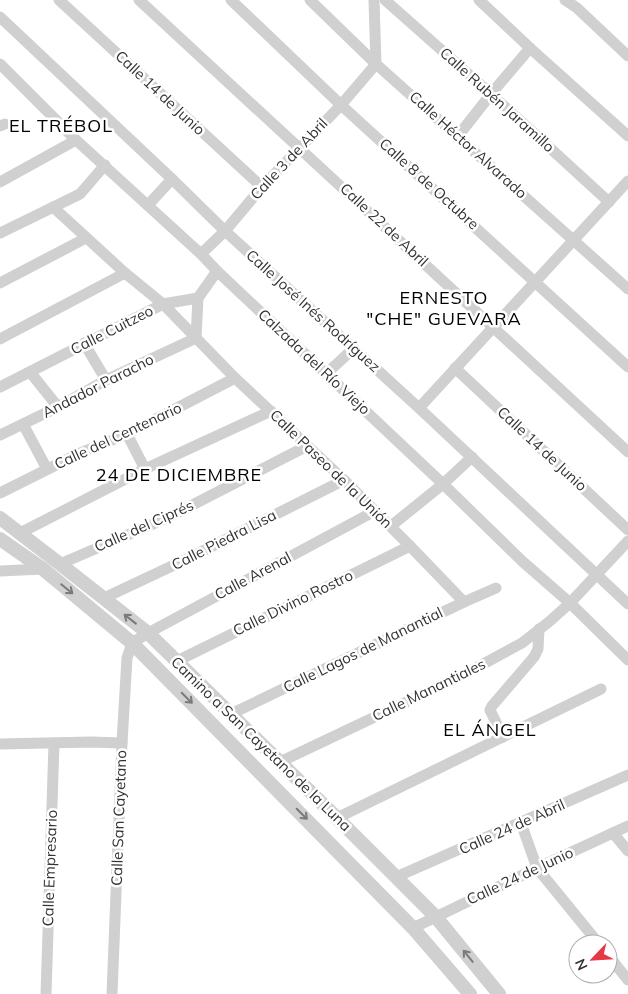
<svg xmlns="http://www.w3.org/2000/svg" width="628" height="994" viewBox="0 0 628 994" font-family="Mulish,sans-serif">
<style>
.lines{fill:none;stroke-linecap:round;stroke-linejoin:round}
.minor{stroke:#d0d0d0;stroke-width:11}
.tertiary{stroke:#d0d0d0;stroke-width:14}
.oneway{stroke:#7a7a7a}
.labels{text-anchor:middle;stroke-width:5;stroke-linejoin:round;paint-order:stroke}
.street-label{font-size:15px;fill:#333;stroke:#fff}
.quarter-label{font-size:18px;letter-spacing:1px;fill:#000;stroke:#fff}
</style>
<rect width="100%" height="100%" fill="#fff"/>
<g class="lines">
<g class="minor">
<path d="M59 0 262 187"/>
<path d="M139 0 628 452"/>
<path d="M231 0 341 105 628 367"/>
<path d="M310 0 376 64 628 289"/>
<path d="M385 0 491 94 609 202"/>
<path d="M479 0 530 48 628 136"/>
<path d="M565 0 577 8 628 56"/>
<path d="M0 17 172 179 225 231 419 408 628 604"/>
<path d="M0 64 76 140 201 254 217 271 443 484 522 561 570 603 628 660"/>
<path d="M0 126 5 124"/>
<path d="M458 136 491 94 530 48"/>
<path d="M0 182 76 140"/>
<path d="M148 205 172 179"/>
<path d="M53 207 125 273 163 304 235 378 344 480 410 546 464 602"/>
<path d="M0 233 80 194 105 165"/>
<path d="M201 254 225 231 262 187 341 105 376 64 374 0"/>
<path d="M0 283 86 238"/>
<path d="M0 339 125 273"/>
<path d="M84 343 106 380"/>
<path d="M455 368 628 530"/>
<path d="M30 372 58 407"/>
<path d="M326 374 354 348"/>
<path d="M0 387 163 304 198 298 217 271"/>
<path d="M419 408 628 181"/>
<path d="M23 424 47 469"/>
<path d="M127 434 145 469"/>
<path d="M0 435 58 407 106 380 196 338 198 298"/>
<path d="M0 493 80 453 127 434 235 378"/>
<path d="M391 526 443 484 472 457"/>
<path d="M20 533 145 469 271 411"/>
<path d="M60 564 167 518 307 446"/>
<path d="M0 571 43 569"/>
<path d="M104 598 187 559 344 480"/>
<path d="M177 661 410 546"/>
<path d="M231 714 464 602 496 588"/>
<path d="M503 737 490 710 492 706 534 657 538 649 539 629"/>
<path d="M0 744 91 742 122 743"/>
<path d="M280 762 461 676 522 643 550 621 570 603 628 541"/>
<path d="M337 818 601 689"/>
<path d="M521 823 537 868 599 944"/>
<path d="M613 833 628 851"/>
<path d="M396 877 628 775"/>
<path d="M413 928 537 868 628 826"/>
<path d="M608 955 628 980"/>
<path d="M46 994 54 743"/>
<path d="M112 994 122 743 127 658 132 643 148 633 375 511"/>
</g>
<g class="tertiary">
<path d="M0 518 60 564 148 633 337 818 435 916 499 994"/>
<path d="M0 539 43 569 132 643 413 928 470 994"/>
</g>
</g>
<defs><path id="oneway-shaft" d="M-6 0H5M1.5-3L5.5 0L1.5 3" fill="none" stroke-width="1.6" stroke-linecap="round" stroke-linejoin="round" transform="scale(1.25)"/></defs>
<g class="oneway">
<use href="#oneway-shaft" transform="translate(67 589) rotate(39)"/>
<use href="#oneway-shaft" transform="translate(130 619) rotate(-142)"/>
<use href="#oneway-shaft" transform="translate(187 698) rotate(45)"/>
<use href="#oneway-shaft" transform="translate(302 814) rotate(45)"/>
<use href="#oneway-shaft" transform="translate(468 956) rotate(-129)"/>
</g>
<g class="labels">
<g class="street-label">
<text transform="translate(160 93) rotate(43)" y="5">Calle 14 de Junio</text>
<text transform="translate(497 100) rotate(42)" y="5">Calle Rubén Jaramillo</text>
<text transform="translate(468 145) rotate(42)" y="5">Calle Héctor Alvarado</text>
<text transform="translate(289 159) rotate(-47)" y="5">Calle 3 de Abril</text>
<text transform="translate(429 184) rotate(42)" y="5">Calle 8 de Octubre</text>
<text transform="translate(384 225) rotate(43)" y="5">Calle 22 de Abril</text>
<text transform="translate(313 311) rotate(42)" y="5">Calle José Inés Rodríguez</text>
<text transform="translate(112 330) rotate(-27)" y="5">Calle Cuitzeo</text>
<text transform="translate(314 362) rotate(43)" y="5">Calzada del Río Viejo</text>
<text transform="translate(98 386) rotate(-27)" y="5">Andador Paracho</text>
<text transform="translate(118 436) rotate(-25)" y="5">Calle del Centenario</text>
<text transform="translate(542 449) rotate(43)" y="5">Calle 14 de Junio</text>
<text transform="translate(331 469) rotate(44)" y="5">Calle Paseo de la Unión</text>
<text transform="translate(144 526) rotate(-24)" y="5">Calle del Ciprés</text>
<text transform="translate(224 540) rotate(-27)" y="5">Calle Piedra Lisa</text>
<text transform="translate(253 576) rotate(-28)" y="5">Calle Arenal</text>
<text transform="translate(293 603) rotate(-26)" y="5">Calle Divino Rostro</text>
<text transform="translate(363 650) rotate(-26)" y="5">Calle Lagos de Manantial</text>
<text transform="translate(429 690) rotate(-26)" y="5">Calle Manantiales</text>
<text transform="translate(261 744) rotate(44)" y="5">Camino a San Cayetano de la Luna</text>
<text transform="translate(119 818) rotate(-88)" y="5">Calle San Cayetano</text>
<text transform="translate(512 827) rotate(-24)" y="5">Calle 24 de Abril</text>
<text transform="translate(50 868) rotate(-88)" y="5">Calle Empresario</text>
<text transform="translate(520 876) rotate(-25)" y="5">Calle 24 de Junio</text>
</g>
<g class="quarter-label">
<text x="61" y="132">EL TRÉBOL</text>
<text x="444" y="304">ERNESTO<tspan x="444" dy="21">"CHE" GUEVARA</tspan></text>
<text x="179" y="481">24 DE DICIEMBRE</text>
<text x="490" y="736">EL ÁNGEL</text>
</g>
</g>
<g transform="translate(593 959) rotate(245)"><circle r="24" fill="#ffffff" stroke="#adadad"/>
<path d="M0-4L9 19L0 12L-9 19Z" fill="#e63946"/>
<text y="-8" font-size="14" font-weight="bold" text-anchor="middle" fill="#333333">N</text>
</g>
</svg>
